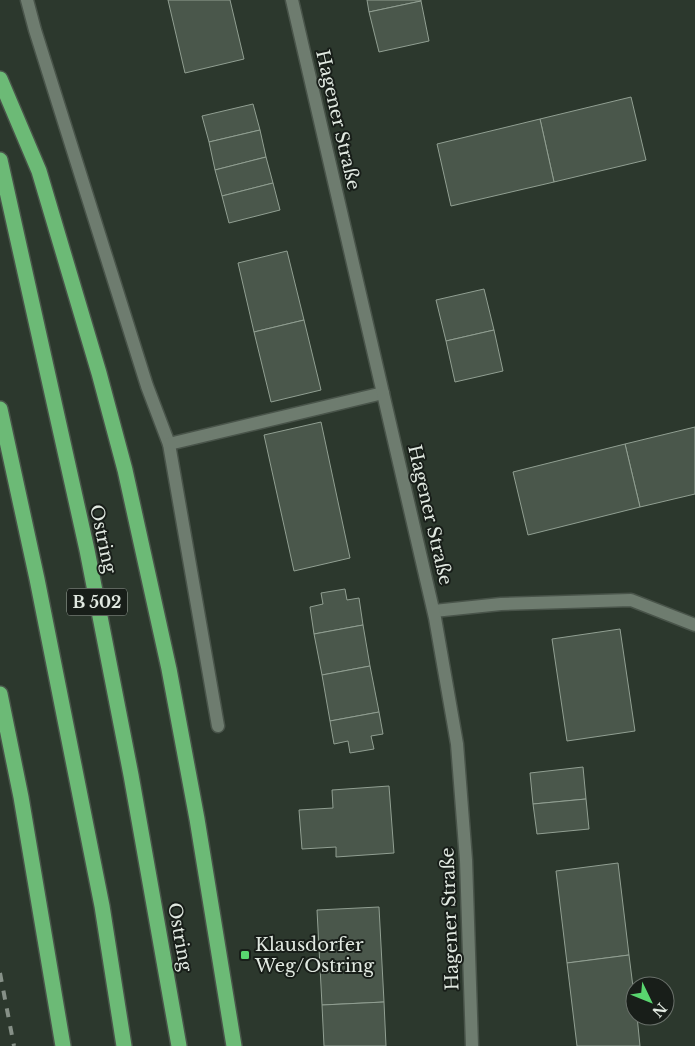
<svg xmlns="http://www.w3.org/2000/svg" width="695" height="1046" viewBox="0 0 695 1046" font-family="'Libre Baskerville',serif">
<style>
.building{fill:#4a574b;stroke:#919f92}
.lines{fill:none;stroke-linecap:round;stroke-linejoin:round}
.lane-casing{stroke:#49544a;stroke-width:15}
.street-casing{stroke:#49544a;stroke-width:15}
.highway-casing{stroke:#49544a;stroke-width:18}
.lane{stroke:#6e7c6f;stroke-width:12}
.street{stroke:#6e7c6f;stroke-width:12}
.highway{stroke:#6cba76;stroke-width:15}
.rail{stroke:#869087;stroke-width:4;stroke-dasharray:9 9;stroke-linecap:butt}
.poi-dot{fill:#59d56f;stroke:#181e19;stroke-width:2}
.labels{text-anchor:middle;stroke-width:4;stroke-linejoin:round;paint-order:stroke}
.shield{fill:#181e19;stroke:#a5aca5;stroke-width:1}
.shield-label{font-size:16px;font-weight:bold;fill:#e1e9e1}
.street-label{font-size:18px;fill:#e1e9e1;stroke:#181e19}
.poi-label{font-size:18px;fill:#e1e9e1;stroke:#181e19;text-anchor:start}
</style>
<rect width="100%" height="100%" fill="#2c382d"/>
<g class="building">
<path d="M168 0H230L244 59 185 73Z"/>
<path d="M367 0H421V1L369 12Z"/>
<path d="M421 1 429 41 379 52 369 12Z"/>
<path d="M631 97 646 160 554 182 540 119Z"/>
<path d="M253 104 260 130 209 142 202 116Z"/>
<path d="M540 119 554 182 451 206 437 144Z"/>
<path d="M260 130 266 157 215 170 209 142Z"/>
<path d="M266 157 273 183 222 196 215 170Z"/>
<path d="M273 183 280 210 229 223 222 196Z"/>
<path d="M287 251 304 320 254 332 238 263Z"/>
<path d="M484 289 494 330 446 341 436 300Z"/>
<path d="M304 320 321 390 271 402 254 332Z"/>
<path d="M494 330 503 371 455 382 446 341Z"/>
<path d="M321 422 350 558 294 571 264 435Z"/>
<path d="M695 427V494L640 507 625 444Z"/>
<path d="M625 444 640 507 528 535 513 472Z"/>
<path d="M345 589 347 600 359 598 363 625 314 634 310 607 323 604 321 593Z"/>
<path d="M363 625 370 666 322 675 314 634Z"/>
<path d="M620 629 635 731 567 741 552 639Z"/>
<path d="M370 666 379 712 330 721 322 675Z"/>
<path d="M379 712 383 734 371 736 374 749 350 753 348 741 334 744 330 721Z"/>
<path d="M583 767 586 799 533 804 530 773Z"/>
<path d="M389 786 394 853 336 857V847L302 849 299 810 333 808 332 790Z"/>
<path d="M586 799 589 829 537 834 533 804Z"/>
<path d="M618 863 629 955 567 963 556 871Z"/>
<path d="M379 907 384 1002 322 1005 317 910Z"/>
<path d="M629 955 635 1003V1016H637L640 1046H577L567 963Z"/>
<path d="M384 1002 386 1046H324L322 1005Z"/>
</g>
<g class="lines">
<g class="lane-casing">
<g id="lane">
<path d="M27 0 35 30 147 386 169 444"/>
<path d="M434 611 501 604 631 600 695 625"/>
<path d="M218 726 169 444 383 393"/>
</g>
</g>
<g class="street-casing">
<path id="street" d="M292 0 435 618 457 744 466 860 472 1046"/>
</g>
<g class="highway-casing">
<g id="highway">
<path d="M0 79 39 171 99 373 125 470 169 669 197 819 234 1046"/>
<path d="M0 160 87 550 131 775 179 1046"/>
<path d="M0 409 37 579 102 906 124 1046"/>
<path d="M0 694 21 797 63 1046"/>
</g>
</g>
<use href="#lane" class="lane"/>
<use href="#street" class="street"/>
<use href="#highway" class="highway"/>
<path class="rail" d="M0 973 14 1046"/>
</g>
<rect class="poi-dot" x="240" y="950" width="10" height="10" rx="2.5"/>
<g class="labels">
<rect class="shield" x="67" y="588.5" width="60" height="27" rx="4"/>
<g class="shield-label">
<text x="97" y="608">B 502</text>
</g>
<g class="street-label">
<text transform="translate(338 120) rotate(77)" y="6">Hagener Straße</text>
<text transform="translate(430 515) rotate(77)" y="6">Hagener Straße</text>
<text transform="translate(103 539) rotate(78)" y="6">Ostring</text>
<text transform="translate(450 919) rotate(-92)" y="6">Hagener Straße</text>
<text transform="translate(180 937) rotate(80)" y="6">Ostring</text>
</g>
<g class="poi-label">
<text x="255" y="951">Klausdorfer<tspan x="255" dy="21">Weg/Ostring</tspan></text>
</g>
</g>
<g transform="translate(650 1001) rotate(133)"><circle r="24" fill="#181e19" stroke="#686f69"/>
<path d="M0-4L9 19L0 12L-9 19Z" fill="#59d56f"/>
<text y="-8" font-size="14" font-weight="bold" text-anchor="middle" fill="#e1e9e1">N</text>
</g>
</svg>
